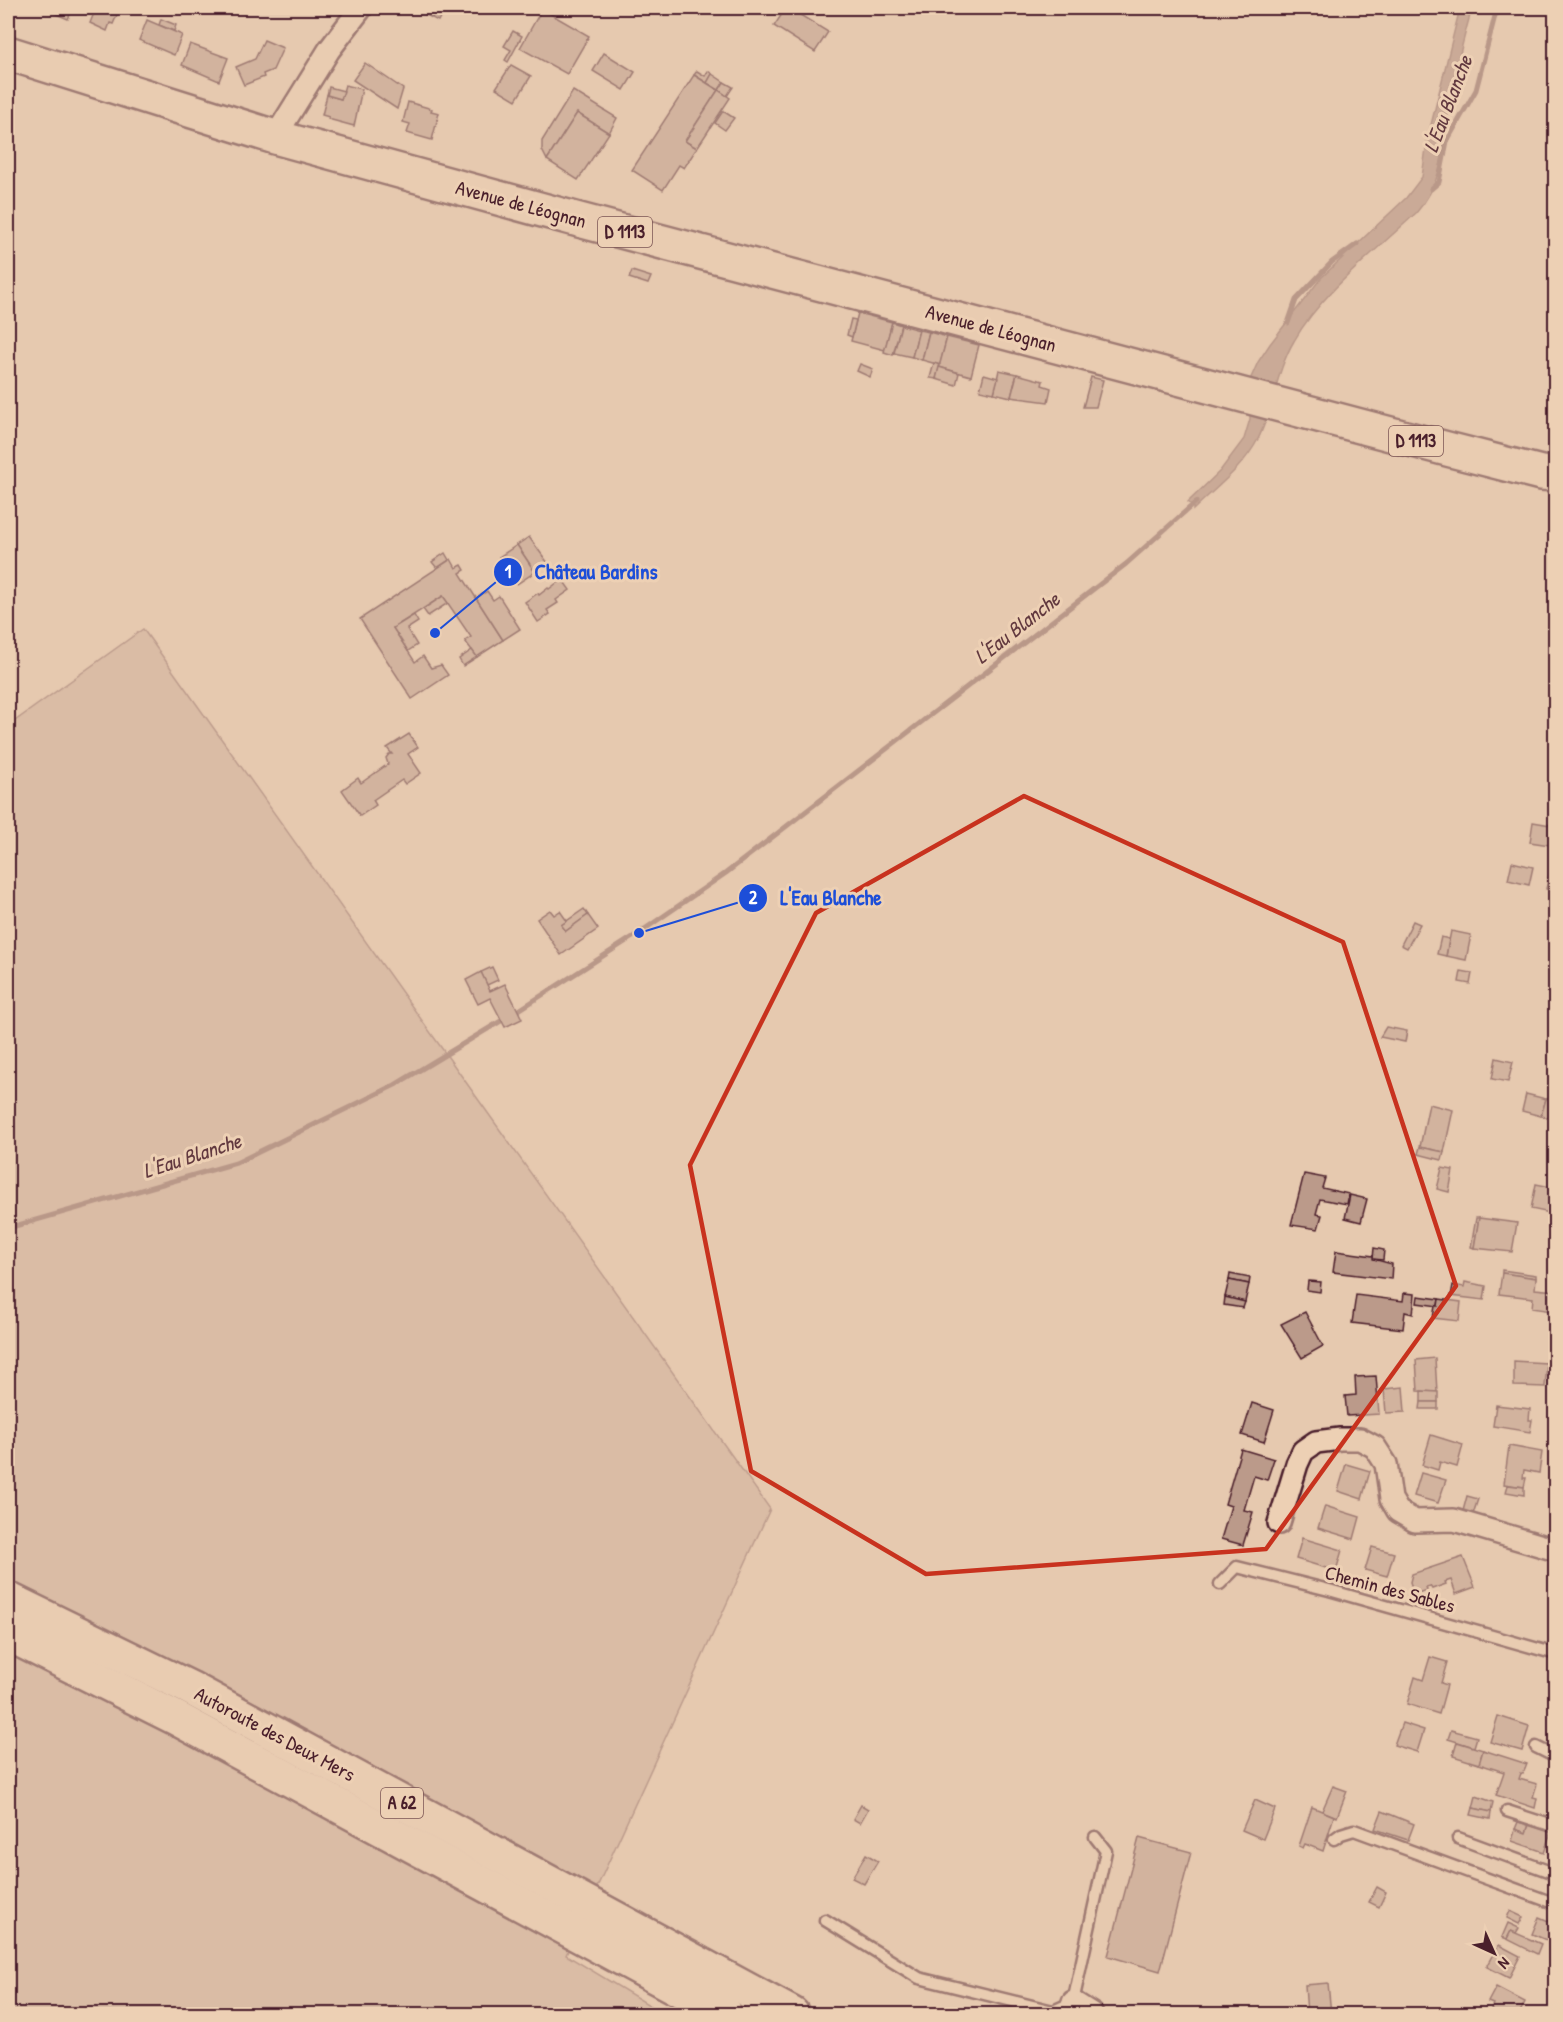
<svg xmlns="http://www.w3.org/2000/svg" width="1563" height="2022" viewBox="0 0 1563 2022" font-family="'Patrick Hand',sans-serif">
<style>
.green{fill:#ccad99;stroke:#8b6662;stroke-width:1.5}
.water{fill:#a9867a;stroke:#835d5a;stroke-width:1.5}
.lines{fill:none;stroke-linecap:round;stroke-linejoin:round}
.stream{stroke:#835d5a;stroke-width:5}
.building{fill:#bb9a8a;stroke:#4a1f2b;stroke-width:1.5}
.lane-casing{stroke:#4a1f2b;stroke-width:15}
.street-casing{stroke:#4a1f2b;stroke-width:26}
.primary-casing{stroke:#4a1f2b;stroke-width:38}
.highway-casing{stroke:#4a1f2b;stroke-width:38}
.lane{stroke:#edd0b4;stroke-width:10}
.street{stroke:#edd0b4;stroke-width:21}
.primary{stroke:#edd0b4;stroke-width:33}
.highway{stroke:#edd0b4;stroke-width:33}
.marked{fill:none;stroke:#c8321e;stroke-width:4.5;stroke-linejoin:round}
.labels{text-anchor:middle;stroke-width:6;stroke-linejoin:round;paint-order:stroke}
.shield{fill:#edd0b4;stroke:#7b5454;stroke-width:1.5}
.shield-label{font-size:18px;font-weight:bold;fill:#4a1f2b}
.street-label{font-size:20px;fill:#4a1f2b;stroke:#edd0b4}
.water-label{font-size:21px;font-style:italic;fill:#62393f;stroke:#edd0b4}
.leader{fill:none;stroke:#1d4ed8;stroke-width:2}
.callout-dot{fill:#1d4ed8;stroke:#edd0b4;stroke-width:2}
.mark-label{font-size:18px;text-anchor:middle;font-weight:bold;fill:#fff}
.callout-label{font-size:21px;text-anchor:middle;font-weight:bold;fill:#1d4ed8;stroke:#edd0b4;stroke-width:6;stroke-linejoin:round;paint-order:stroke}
</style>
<rect width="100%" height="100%" fill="#e6c9af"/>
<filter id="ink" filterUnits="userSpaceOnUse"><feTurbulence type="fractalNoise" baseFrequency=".0167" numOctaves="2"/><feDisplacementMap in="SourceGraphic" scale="12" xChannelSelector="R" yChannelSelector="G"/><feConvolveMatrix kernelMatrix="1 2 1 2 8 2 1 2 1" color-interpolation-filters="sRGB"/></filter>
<g filter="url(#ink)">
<path class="green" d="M143 629 770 1509 566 1955 664 2014H8V726Z"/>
<path class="water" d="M1460 8H1472C1464 36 1457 65 1451 94 1442 139 1448 177 1416 213 1376 251 1321 293 1294 341 1276 371 1273 410 1258 439 1244 467 1215 488 1193 510V506L1188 502 1220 471 1244 439 1250 419V380L1258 362 1270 344 1321 278 1406 198 1422 177 1427 141Z"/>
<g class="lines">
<g class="stream">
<path d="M1431 189 1439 182 1447 141 1476 90 1497 8"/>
<path d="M1288 323 1296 300 1332 262 1357 244"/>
<path d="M8 1228 236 1163 395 1085 519 1010 639 933 726 873 1126 564 1196 502"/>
</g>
</g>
<g class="building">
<path d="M42 8H73L68 19Z"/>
<path d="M96 8H120L113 24 110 23 107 31 90 23Z"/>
<path d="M413 8H437L432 18Z"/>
<path d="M437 8H445L438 21 432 18Z"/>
<path d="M786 8H789L828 32 815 52 774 26Z"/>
<path d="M542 9 589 36 567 74 520 48Z"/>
<path d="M161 19 176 25 174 31 159 25Z"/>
<path d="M147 20 182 35 174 55 139 40Z"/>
<path d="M513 31 522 36 508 62 505 60 511 50 504 46Z"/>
<path d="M264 40 283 48 273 70 263 74 264 77 244 85 236 67 255 59Z"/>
<path d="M190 44 228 58 219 81 182 65Z"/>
<path d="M604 53 635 72 624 90 593 71Z"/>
<path d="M365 63 403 89 397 109 353 80Z"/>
<path d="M511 65 531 76 516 100 496 88Z"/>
<path d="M697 71 705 76 708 71 712 74 707 83 694 75Z"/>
<path d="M712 74 724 82 719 90 707 83Z"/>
<path d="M694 75 718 90 685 141 697 148 684 168 679 165 663 190 632 170Z"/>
<path d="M724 82 733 87 727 96 719 90Z"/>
<path d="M345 85 362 89 354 126 328 119 329 117 322 115 327 95 341 99Z"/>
<path d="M329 87 344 91 341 99 327 95Z"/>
<path d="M718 90 730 98 697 148 685 141Z"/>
<path d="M573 91 617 118 609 133 577 113 547 160 542 150V141Z"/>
<path d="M408 102 432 109 431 111 439 113 432 140 407 133 410 124 403 122Z"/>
<path d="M723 111 734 118 725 130 715 123Z"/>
<path d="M577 113 609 133 578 180 547 160Z"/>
<path d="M632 271 651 277 648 284 629 278Z"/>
<path d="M858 313 892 322 885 350 851 341Z"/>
<path d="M851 319 856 320 852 337 847 335Z"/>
<path d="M892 322 901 325 893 355 884 352Z"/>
<path d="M901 325 919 330 912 357 894 353Z"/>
<path d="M919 330 929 332 922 360 912 357Z"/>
<path d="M929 332 947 337 940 365 922 360Z"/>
<path d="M947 337 979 345 971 376 939 367Z"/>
<path d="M934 363 940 365 936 379 930 378Z"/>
<path d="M860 364 873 369 870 377 857 371Z"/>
<path d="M939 367 959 373 956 385 936 379Z"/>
<path d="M999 370 1017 374 1011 397 994 393Z"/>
<path d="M984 374 998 378 994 393 980 390Z"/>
<path d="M1017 374 1043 381 1042 385 1051 388 1048 402 1011 397Z"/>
<path d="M1091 377 1103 380 1096 407H1083Z"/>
<path d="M529 537 548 563 535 572 517 545Z"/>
<path d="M517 545 535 572 517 584 499 557Z"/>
<path d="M445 553 449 560 437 568 432 562Z"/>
<path d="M451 559 456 568 462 565 465 570 460 573 503 640 477 657 465 641 471 637 443 596 393 628 415 662 423 656 431 668 441 665 448 675 412 699 360 619Z"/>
<path d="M562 579 570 590 556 600 558 603 547 610 550 614 538 622 525 602 538 593 539 595 548 588 549 589Z"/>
<path d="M487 591 493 600 499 596 520 629 503 640 476 598Z"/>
<path d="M443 596 448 603 428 616 423 609Z"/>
<path d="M414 615 418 622 407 629 417 645 408 651 393 628Z"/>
<path d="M472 650 477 657 463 666 459 659Z"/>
<path d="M409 734 418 747 408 754 421 773 405 784 402 780 373 800 376 805 360 816 342 790 358 778 361 783 388 764 386 758 389 754H392L387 748Z"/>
<path d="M1533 822 1556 826V846L1530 842Z"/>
<path d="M1512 862 1533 867 1529 885 1508 880Z"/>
<path d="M1550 870 1556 871V891L1546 889Z"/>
<path d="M584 909 588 915 566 931 561 925Z"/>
<path d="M550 910 554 915 560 911 567 921 561 925 566 931 588 915 598 929 561 955 537 919Z"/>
<path d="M1413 921 1420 924 1407 948 1401 945Z"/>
<path d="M1451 931 1471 935 1466 960 1446 956Z"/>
<path d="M1441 937 1449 939 1446 956 1437 954Z"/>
<path d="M492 967 498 980 487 985 481 972Z"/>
<path d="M1461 971 1472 973 1470 984 1459 982Z"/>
<path d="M481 972 490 991 505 984 522 1019 505 1027 490 998 478 1004 466 980Z"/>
<path d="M1386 1027 1407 1031 1405 1042 1380 1037Z"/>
<path d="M1496 1058 1513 1062 1508 1082 1492 1079Z"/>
<path d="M1526 1094 1546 1099 1541 1116 1522 1111Z"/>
<path d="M1550 1098 1556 1100V1119L1541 1116 1546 1099Z"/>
<path d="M1429 1104 1453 1110 1444 1152 1420 1147Z"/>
<path d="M1420 1147 1444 1152 1442 1160 1418 1154Z"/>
<path d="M1442 1168 1453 1170 1449 1192 1437 1189Z"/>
<path d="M1304 1174 1325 1178 1322 1188 1349 1194 1347 1204 1320 1199 1316 1214 1322 1215 1318 1229 1291 1225Z"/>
<path d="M1536 1184 1556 1188V1223H1554L1555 1214 1531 1209Z"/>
<path d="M1350 1195 1367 1199 1361 1222 1345 1218Z"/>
<path d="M1476 1218H1479L1474 1248 1471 1247Z"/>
<path d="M1479 1218 1517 1223 1512 1252 1474 1248Z"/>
<path d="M1374 1248 1384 1250 1383 1260 1373 1259Z"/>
<path d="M1336 1251 1373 1256V1259L1392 1264 1391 1279 1333 1272Z"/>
<path d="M1502 1270 1536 1275V1278L1502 1273Z"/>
<path d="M1502 1273 1536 1278 1535 1289 1555 1291 1552 1311 1532 1308 1533 1298 1499 1294Z"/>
<path d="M1230 1274 1250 1278 1249 1284 1229 1280Z"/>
<path d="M1229 1280 1249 1284 1245 1302 1225 1297Z"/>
<path d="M1308 1281 1321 1282 1320 1292 1307 1290Z"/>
<path d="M1465 1282 1486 1286 1484 1300 1451 1296 1453 1285 1464 1287Z"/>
<path d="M1404 1293 1415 1294 1413 1314 1405 1312 1403 1329 1352 1323 1356 1295 1403 1301Z"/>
<path d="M1418 1296 1439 1299 1438 1306 1417 1303Z"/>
<path d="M1225 1297 1245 1302 1243 1308 1224 1305Z"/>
<path d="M1439 1299 1461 1302 1459 1321 1433 1318 1435 1306H1438Z"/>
<path d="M1305 1312 1323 1346 1302 1358 1281 1324Z"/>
<path d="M1435 1358 1437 1392 1418 1391 1416 1360Z"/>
<path d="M1514 1361 1547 1363 1545 1387 1514 1386Z"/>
<path d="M1376 1376 1379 1414 1347 1416 1345 1396 1356 1395 1355 1377Z"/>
<path d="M1403 1387 1405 1412 1386 1413 1384 1389Z"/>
<path d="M1421 1391 1438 1392V1402H1421Z"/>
<path d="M1421 1402H1438V1409H1420Z"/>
<path d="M1252 1403 1274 1410 1264 1442 1242 1435Z"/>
<path d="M1496 1405 1530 1409 1529 1420H1532L1530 1432 1493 1426Z"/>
<path d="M1431 1435 1463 1445 1457 1467 1440 1462 1438 1470 1422 1465Z"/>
<path d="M1509 1446 1542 1452 1539 1473 1524 1470 1523 1478H1526L1524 1487 1504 1484Z"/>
<path d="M1241 1449 1274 1459 1267 1480 1254 1476 1244 1510 1253 1512 1243 1545 1221 1539 1231 1506 1225 1504Z"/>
<path d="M1346 1464 1370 1471 1362 1499 1338 1491Z"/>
<path d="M1421 1473 1446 1480 1438 1503 1414 1496Z"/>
<path d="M1508 1485 1524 1487V1495L1506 1492Z"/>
<path d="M1467 1496 1478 1499 1473 1514 1463 1511Z"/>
<path d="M1325 1506 1360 1517 1354 1539 1318 1528Z"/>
<path d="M1302 1538 1342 1550 1336 1571 1296 1559Z"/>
<path d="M1372 1547 1394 1553 1387 1576 1365 1570Z"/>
<path d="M1463 1557 1475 1587 1456 1594 1451 1580 1445 1582 1446 1584 1432 1589 1430 1586 1426 1587 1427 1590 1414 1594 1410 1582 1412 1574Z"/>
<path d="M1430 1657 1447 1662 1441 1683 1447 1685 1439 1714 1407 1704 1415 1677 1423 1680Z"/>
<path d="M1498 1716 1529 1726 1522 1751 1490 1742Z"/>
<path d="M1402 1723 1424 1730 1417 1752 1394 1745Z"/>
<path d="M1451 1730 1477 1737 1474 1747 1448 1739Z"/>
<path d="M1457 1742 1483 1750 1479 1764 1453 1756Z"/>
<path d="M1483 1750 1527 1764 1523 1774 1521 1773 1519 1779 1537 1784 1533 1797 1537 1798 1535 1808 1496 1795 1504 1772 1479 1764Z"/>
<path d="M1333 1786 1347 1791 1337 1817 1322 1811Z"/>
<path d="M1476 1796 1493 1802 1491 1812 1473 1808Z"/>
<path d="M1255 1800 1275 1809 1263 1839 1242 1830Z"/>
<path d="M861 1805 868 1809 860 1823 853 1819Z"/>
<path d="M1312 1807 1334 1816 1323 1851 1305 1844 1303 1848 1299 1846Z"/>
<path d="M1473 1808 1491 1812 1490 1819 1471 1815Z"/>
<path d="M1382 1811 1414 1824 1408 1840 1375 1829Z"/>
<path d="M1518 1822 1529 1825 1526 1833 1515 1829Z"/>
<path d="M1529 1825 1551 1832 1544 1852 1512 1841 1515 1829 1526 1833Z"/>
<path d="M1139 1838 1191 1852 1160 1971 1108 1956Z"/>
<path d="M866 1854 878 1861 864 1884 852 1878Z"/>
<path d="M1377 1887 1386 1892 1379 1907 1369 1902Z"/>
<path d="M1510 1911 1523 1917 1519 1924 1507 1918Z"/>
<path d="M1539 1917 1556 1924V1944L1532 1934Z"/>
<path d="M1508 1923 1519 1928 1516 1933 1511 1931 1507 1939 1502 1937Z"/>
<path d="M1511 1931 1541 1944 1537 1954 1507 1939Z"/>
<path d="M1499 1945 1520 1956 1509 1978 1487 1967Z"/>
<path d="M1328 1983 1331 2014H1307L1305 1985Z"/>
<path d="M1496 1987 1525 2002 1519 2014H1502L1491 2009 1493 2004 1488 2002Z"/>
</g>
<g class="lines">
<g class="lane-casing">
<g id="lane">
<path d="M1220 1584 1237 1567 1329 1590 1556 1654"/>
<path d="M1536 1747 1556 1757"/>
<path d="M1507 1811 1556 1827"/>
<path d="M1458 1838 1556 1874"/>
<path d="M1334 1839 1341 1834 1354 1830 1556 1904"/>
<path d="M825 1920 919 1978 1053 2011 1073 2002 1106 1851 1095 1837"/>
</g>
</g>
<g class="street-casing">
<g id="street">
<path d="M275 137 329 50 361 8"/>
<path d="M1279 1523 1297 1464 1303 1451 1316 1442 1340 1439H1360L1375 1447 1386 1464 1391 1499 1398 1511 1415 1521 1454 1520 1556 1550"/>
<path d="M1073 2002 1092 2014"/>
</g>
</g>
<g class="primary-casing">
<path id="primary" d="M8 53 275 137 579 220 1451 450 1541 473 1556 474"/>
</g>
<g class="highway-casing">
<g id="highway">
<path d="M8 1599 190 1688 792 2014"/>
<path d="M8 1634 176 1718 725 2014"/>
</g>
</g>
<use href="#lane" class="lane"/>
<use href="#street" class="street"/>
<use href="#primary" class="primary"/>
<use href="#highway" class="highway"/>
</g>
</g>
<path d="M0 0H1563V2022H0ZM1024 796 1343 942 1456 1286 1266 1549 926 1574 751 1471 690 1165 816 913Z" fill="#e6c9af" fill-opacity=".55" fill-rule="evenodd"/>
<path class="marked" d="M1024 796 1343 942 1456 1286 1266 1549 926 1574 751 1471 690 1165 816 913Z"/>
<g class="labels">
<g class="shield">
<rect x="598" y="217" width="54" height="30" rx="4.5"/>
<rect x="1389" y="426" width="54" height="30" rx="4.5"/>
<rect x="381" y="1788" width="42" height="30" rx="4.5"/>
</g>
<g class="shield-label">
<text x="625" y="238">D 1113</text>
<text x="1416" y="447">D 1113</text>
<text x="402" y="1809">A 62</text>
</g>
<g class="street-label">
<text transform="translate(521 204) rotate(15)" y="7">Avenue de Léognan</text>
<text transform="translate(991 328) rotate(15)" y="7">Avenue de Léognan</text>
<text transform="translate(1390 1589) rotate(15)" y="7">Chemin des Sables</text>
<text transform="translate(275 1734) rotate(28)" y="7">Autoroute des Deux Mers</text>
</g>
<g class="water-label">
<text transform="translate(1448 104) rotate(-69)" y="7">L'Eau Blanche</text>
<text transform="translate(1017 628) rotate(-38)" y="7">L'Eau Blanche</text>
<text transform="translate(192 1156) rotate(-18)" y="7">L'Eau Blanche</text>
</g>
</g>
<path class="leader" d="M435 633L508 572M639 933L753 898"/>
<g class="callout-dot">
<circle cx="435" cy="633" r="6"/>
<circle cx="639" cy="933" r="6"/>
<circle cx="508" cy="572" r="15"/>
<circle cx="753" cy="898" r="15"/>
</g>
<g class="mark-label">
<text x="508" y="578">1</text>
<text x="753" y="904">2</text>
</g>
<g class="callout-label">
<text x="596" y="579">Château Bardins</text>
<text x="831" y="905">L'Eau Blanche</text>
</g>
<rect width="1563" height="2022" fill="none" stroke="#edd0b4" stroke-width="30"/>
<rect x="15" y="15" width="1533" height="1992" fill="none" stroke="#4a1f2b" stroke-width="2" filter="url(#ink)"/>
<g transform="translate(1494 1953) rotate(135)" stroke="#edd0b4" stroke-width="4.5" paint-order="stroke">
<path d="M0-4.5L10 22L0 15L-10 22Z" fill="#4a1f2b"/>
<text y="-9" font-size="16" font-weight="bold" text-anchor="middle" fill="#4a1f2b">N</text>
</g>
</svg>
